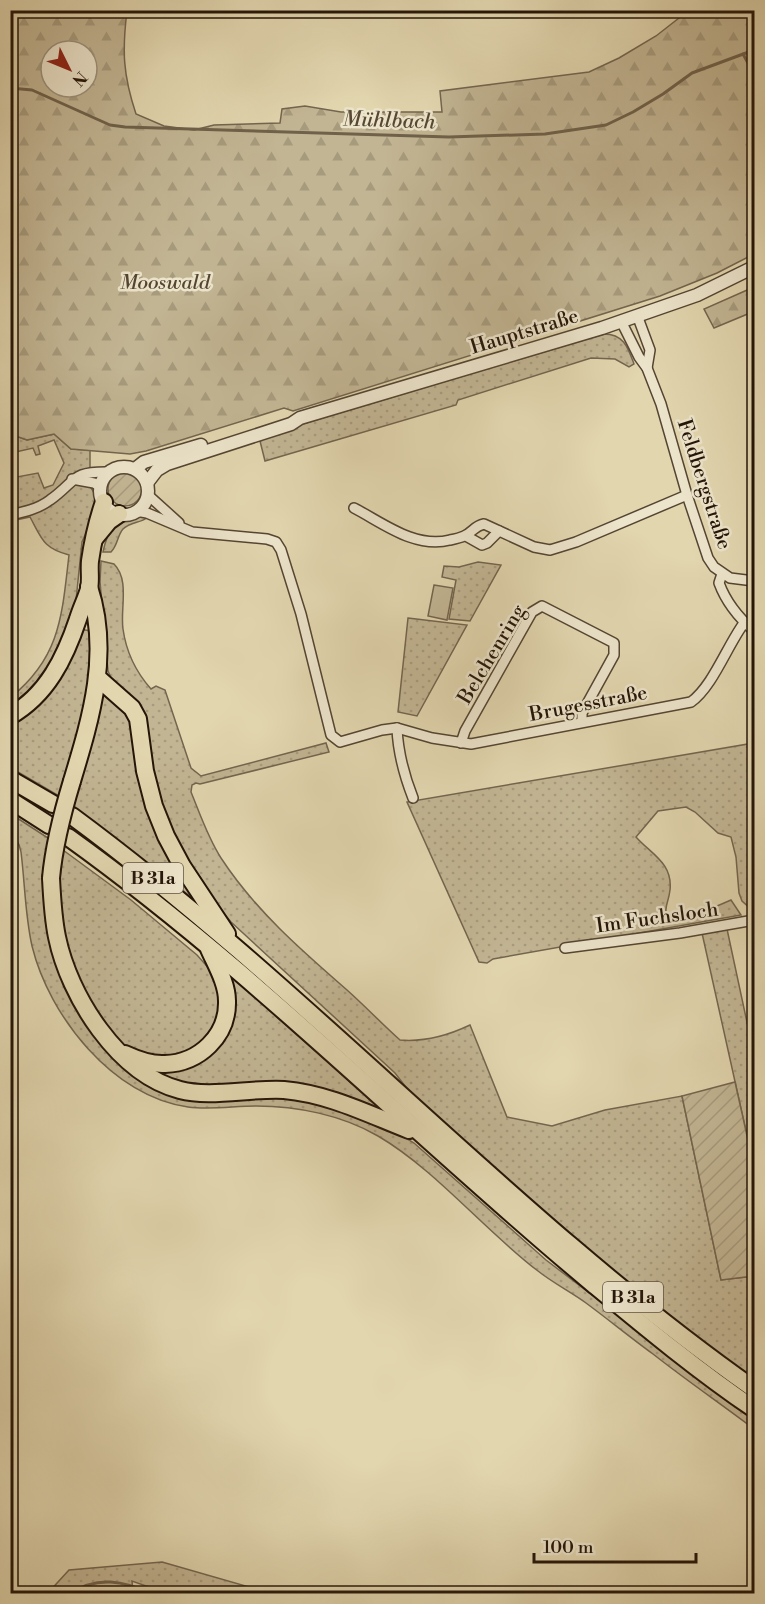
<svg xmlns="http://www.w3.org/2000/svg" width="765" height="1604" viewBox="0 0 765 1604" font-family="'Libre Bodoni',serif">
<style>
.grass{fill:url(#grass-dots);stroke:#73654e;stroke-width:1.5}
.forest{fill:url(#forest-firs);stroke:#73654e;stroke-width:1.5;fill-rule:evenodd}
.garden{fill:url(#garden-furrows);stroke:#73654e;stroke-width:1.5}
.pitch{fill:#c2b593;stroke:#73654e;stroke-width:1.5}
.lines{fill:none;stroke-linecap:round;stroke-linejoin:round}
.stream{stroke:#6f614a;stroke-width:3}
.minor-casing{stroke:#544532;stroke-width:12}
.tertiary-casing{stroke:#544532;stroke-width:15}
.trunk-casing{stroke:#241508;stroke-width:20}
.minor{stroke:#ece4cb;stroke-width:9}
.tertiary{stroke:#ece4cb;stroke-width:12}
.trunk{stroke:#e2d6af;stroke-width:16}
.trunk-bridge-casing{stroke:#241508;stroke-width:20;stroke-linecap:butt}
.trunk-bridge{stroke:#e2d6af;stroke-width:16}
.labels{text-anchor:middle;stroke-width:5;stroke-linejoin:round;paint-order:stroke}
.shield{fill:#ece4cb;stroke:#605342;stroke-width:1.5}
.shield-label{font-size:18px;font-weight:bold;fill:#241508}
.park-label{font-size:20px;font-style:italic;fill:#534532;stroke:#ece4cb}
.street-label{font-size:20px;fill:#241508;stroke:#ece4cb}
.water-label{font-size:21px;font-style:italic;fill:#564834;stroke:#ece4cb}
</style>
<defs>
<pattern id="grass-dots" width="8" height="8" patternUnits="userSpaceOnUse" patternTransform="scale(1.5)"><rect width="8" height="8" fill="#c2b593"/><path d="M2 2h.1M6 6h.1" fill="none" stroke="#a79b7d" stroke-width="1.8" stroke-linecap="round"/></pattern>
<pattern id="forest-firs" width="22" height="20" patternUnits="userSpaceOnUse" patternTransform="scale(1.5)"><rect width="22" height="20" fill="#c2b593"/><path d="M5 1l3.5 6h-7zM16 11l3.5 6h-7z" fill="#a79b7d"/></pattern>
<pattern id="garden-furrows" width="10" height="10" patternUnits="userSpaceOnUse" patternTransform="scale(1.5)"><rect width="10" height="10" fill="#c2b593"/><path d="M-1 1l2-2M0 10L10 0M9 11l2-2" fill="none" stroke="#a79b7d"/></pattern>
</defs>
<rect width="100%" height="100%" fill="#e2d6af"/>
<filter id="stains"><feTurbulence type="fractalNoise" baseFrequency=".00333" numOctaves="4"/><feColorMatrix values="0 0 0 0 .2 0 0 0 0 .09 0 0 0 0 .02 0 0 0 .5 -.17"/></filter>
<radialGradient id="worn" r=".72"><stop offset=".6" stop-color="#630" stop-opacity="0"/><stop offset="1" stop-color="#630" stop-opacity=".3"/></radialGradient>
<g class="grass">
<path d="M604 334C624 334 628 348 634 364L629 367 615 359 591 358 458 400 456 405 265 461 259 437Z"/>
<path d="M10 434 27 440 54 434 71 449 90 450V486L96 496 98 506 82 542 75 610 51 671 11 710V697C61 657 62 614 69 555 43 548 42 539 30 517L11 521V478L38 473 44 488 53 485 64 463 54 440 38 446 40 454 36 455 33 448 11 453Z"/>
<path d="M138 516 147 518C140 523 130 522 123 529 117 536 118 545 111 552H103C108 527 115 522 138 516Z"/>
<path d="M101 561 114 564C130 580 120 609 123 629 126 651 136 672 151 689L156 686 165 690 191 768 201 776 326 743 329 752 200 784 196 783 192 785 191 792C200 814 208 838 221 858 255 910 301 950 347 990 365 1006 382 1024 400 1040 423 1042 449 1035 470 1025L507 1117 552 1126 605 1110 682 1096 721 1280 754 1276V1381C634 1294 523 1194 412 1095L395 1073 231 922 201 886 177 848 156 798 148 760 108 671 100 582Z"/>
<path d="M478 562 501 565 470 621 449 619 456 580 442 577 444 566 459 567Z"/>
<path d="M408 618 467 625 417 716 398 712Z"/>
<path d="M79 629 91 631 89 698 59 796 11 768 10 720Z"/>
<path d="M101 690 129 712 143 787 207 909 72 806Z"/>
<path d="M754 743V917L753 911 742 901 739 893 736 857 731 837 718 833 695 812 686 807 658 811 636 837C651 854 673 863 670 890 668 906 664 903 667 922L709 916 710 909 731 900 741 915 493 959 487 963 479 962 407 802Z"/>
<path d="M11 814 48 838 45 892 58 961 146 1080 306 1096 393 1130 414 1143 546 1260 754 1418V1429C721 1404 686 1380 653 1354 631 1338 609 1320 586 1303 571 1292 553 1283 538 1271 484 1230 436 1170 378 1136 342 1115 297 1106 256 1106 234 1106 211 1110 188 1107 113 1097 49 1016 32 946 25 915 25 884 21 852 19 840 14 838 11 829 9 825 11 818 11 814Z"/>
<path d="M63 850 131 900 197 955 213 973 219 996V1016L205 1040 181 1056 159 1059 137 1054 119 1043 84 993 69 960 61 927 59 887Z"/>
<path d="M727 929 754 1055V1167L702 933Z"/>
<path d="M219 965 388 1116 359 1103 181 1085 145 1067 160 1069 221 1035Z"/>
<path d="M162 1562 270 1593H166L132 1581 133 1593 47 1594 69 1570Z"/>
</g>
<g class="forest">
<path d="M11 10 127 11C122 51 123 75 136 114L164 126 194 130 214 125 280 123 282 109 305 106 341 112H442L440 91 589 72 619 58 656 36 688 11H754V254L717 273 660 296 293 411 284 408 146 451 130 454 71 449 54 434 27 440 10 434ZM51 51H87V87H51Z"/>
<path d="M754 287V309L750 313 714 328 704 309Z"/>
</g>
<g class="garden">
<circle cx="125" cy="489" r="17"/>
<path d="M735 1082 754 1167V1276L721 1280 682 1096Z"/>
</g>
<path class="pitch" d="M434 585 453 588 447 620 428 616Z"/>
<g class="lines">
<g class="stream">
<path d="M743 54 754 74"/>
<path d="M10 88 32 90 110 125 125 127 449 137 545 134 606 125 633 112 663 94 692 73 754 50"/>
<path d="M70 1594C97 1575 124 1581 152 1594"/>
</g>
<g class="minor-casing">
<g id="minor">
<path d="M637 315 650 350 647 368"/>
<path d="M621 321 639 357 647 368 661 404 687 495 708 558 714 567 730 578 754 581"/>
<path d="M72 479 94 483 101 487"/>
<path d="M148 495 179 523"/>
<path d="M354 508C383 523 415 549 450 540 455 539 460 538 464 536 472 533 474 526 484 524L534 547 550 550 576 542 687 495"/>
<path d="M136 511 147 513 192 532 267 539 276 542 281 550 301 614 331 735 340 742 382 730 397 728 432 738 471 744 691 702C713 686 727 646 744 623"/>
<path d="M10 515C24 512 38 509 50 500 77 481 70 471 110 472"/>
<path d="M466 536 482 545 487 543 499 531"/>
<path d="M722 574 719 583C726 602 739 618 754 631"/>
<path d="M397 728C398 753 404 775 413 798"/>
<path d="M461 743 465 731 532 612 542 606 614 643V655L582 713V722"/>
<path d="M565 948 680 933 754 920"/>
</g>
</g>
<g class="tertiary-casing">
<g id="tertiary">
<circle cx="124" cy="491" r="24"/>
<path d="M135 469 144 462 201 445"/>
<path d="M147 483 157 470 167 464 291 424 300 418 602 328 697 295 754 267"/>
</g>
</g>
<g class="trunk-casing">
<g id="trunk">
<path d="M95 538 109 521 119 514"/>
<path d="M98 678 132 708 138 719 145 771 154 806 166 836 182 866 227 934"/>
<path d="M10 716C47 695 65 658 78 619 81 609 86 599 89 589 91 580 89 570 90 561 93 540 97 522 104 502"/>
<path d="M10 779 53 804"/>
<path d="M72 781C91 718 111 653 89 587"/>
<path d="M10 800 49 825"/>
<path d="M72 816C312 993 511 1218 754 1389"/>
<path d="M68 837C255 971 416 1137 593 1284 645 1327 698 1371 754 1409"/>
<path d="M51 878C52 898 53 918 57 937 69 996 118 1074 180 1090 209 1098 252 1088 284 1090 329 1094 368 1114 409 1130"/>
<path d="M125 1054C138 1060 151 1065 165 1064 199 1063 228 1036 227 1001 227 983 216 965 209 949"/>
</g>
</g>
<use href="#minor" class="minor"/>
<use href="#tertiary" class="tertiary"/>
<use href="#trunk" class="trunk"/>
<g class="trunk-bridge-casing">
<path id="trunk-bridge" d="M51 878C54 845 62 814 72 781"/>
</g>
<use href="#trunk-bridge" class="trunk-bridge"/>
</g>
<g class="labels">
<g class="shield">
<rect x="123" y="863" width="60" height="30" rx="4.5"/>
<rect x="603" y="1282" width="60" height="30" rx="4.5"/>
</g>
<g class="shield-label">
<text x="153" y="884">B 31a</text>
<text x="633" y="1303">B 31a</text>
</g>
<g class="park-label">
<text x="165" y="289">Mooswald</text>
</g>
<g class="street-label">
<text transform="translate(524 331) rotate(-17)" y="7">Hauptstraße</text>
<text transform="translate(705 484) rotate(72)" y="7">Feldbergstraße</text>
<text transform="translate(491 654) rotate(-59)" y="7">Belchenring</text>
<text transform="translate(588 703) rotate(-11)" y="7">Brugesstraße</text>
<text transform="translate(657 917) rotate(-8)" y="7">Im Fuchsloch</text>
</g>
<g class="water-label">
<text transform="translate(389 120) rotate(2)" y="7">Mühlbach</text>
</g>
</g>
<rect width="765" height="1604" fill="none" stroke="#e2d6af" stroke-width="36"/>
<rect x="12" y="12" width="741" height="1580" fill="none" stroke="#241508" stroke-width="3"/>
<rect x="18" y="18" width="729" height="1568" fill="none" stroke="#241508" stroke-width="1.5"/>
<g transform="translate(69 69) rotate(133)"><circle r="28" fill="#ece4cb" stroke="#9c917d" stroke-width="1.5"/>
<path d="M0-4.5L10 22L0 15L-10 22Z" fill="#8f2418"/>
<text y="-9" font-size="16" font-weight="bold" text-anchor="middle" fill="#241508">N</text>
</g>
<path d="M534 1553v9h162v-9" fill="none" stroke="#241508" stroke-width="3"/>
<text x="543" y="1553" font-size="18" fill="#241508" stroke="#ece4cb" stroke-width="4.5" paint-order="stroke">100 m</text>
<rect width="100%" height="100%" filter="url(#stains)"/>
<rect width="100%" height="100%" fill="url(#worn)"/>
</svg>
